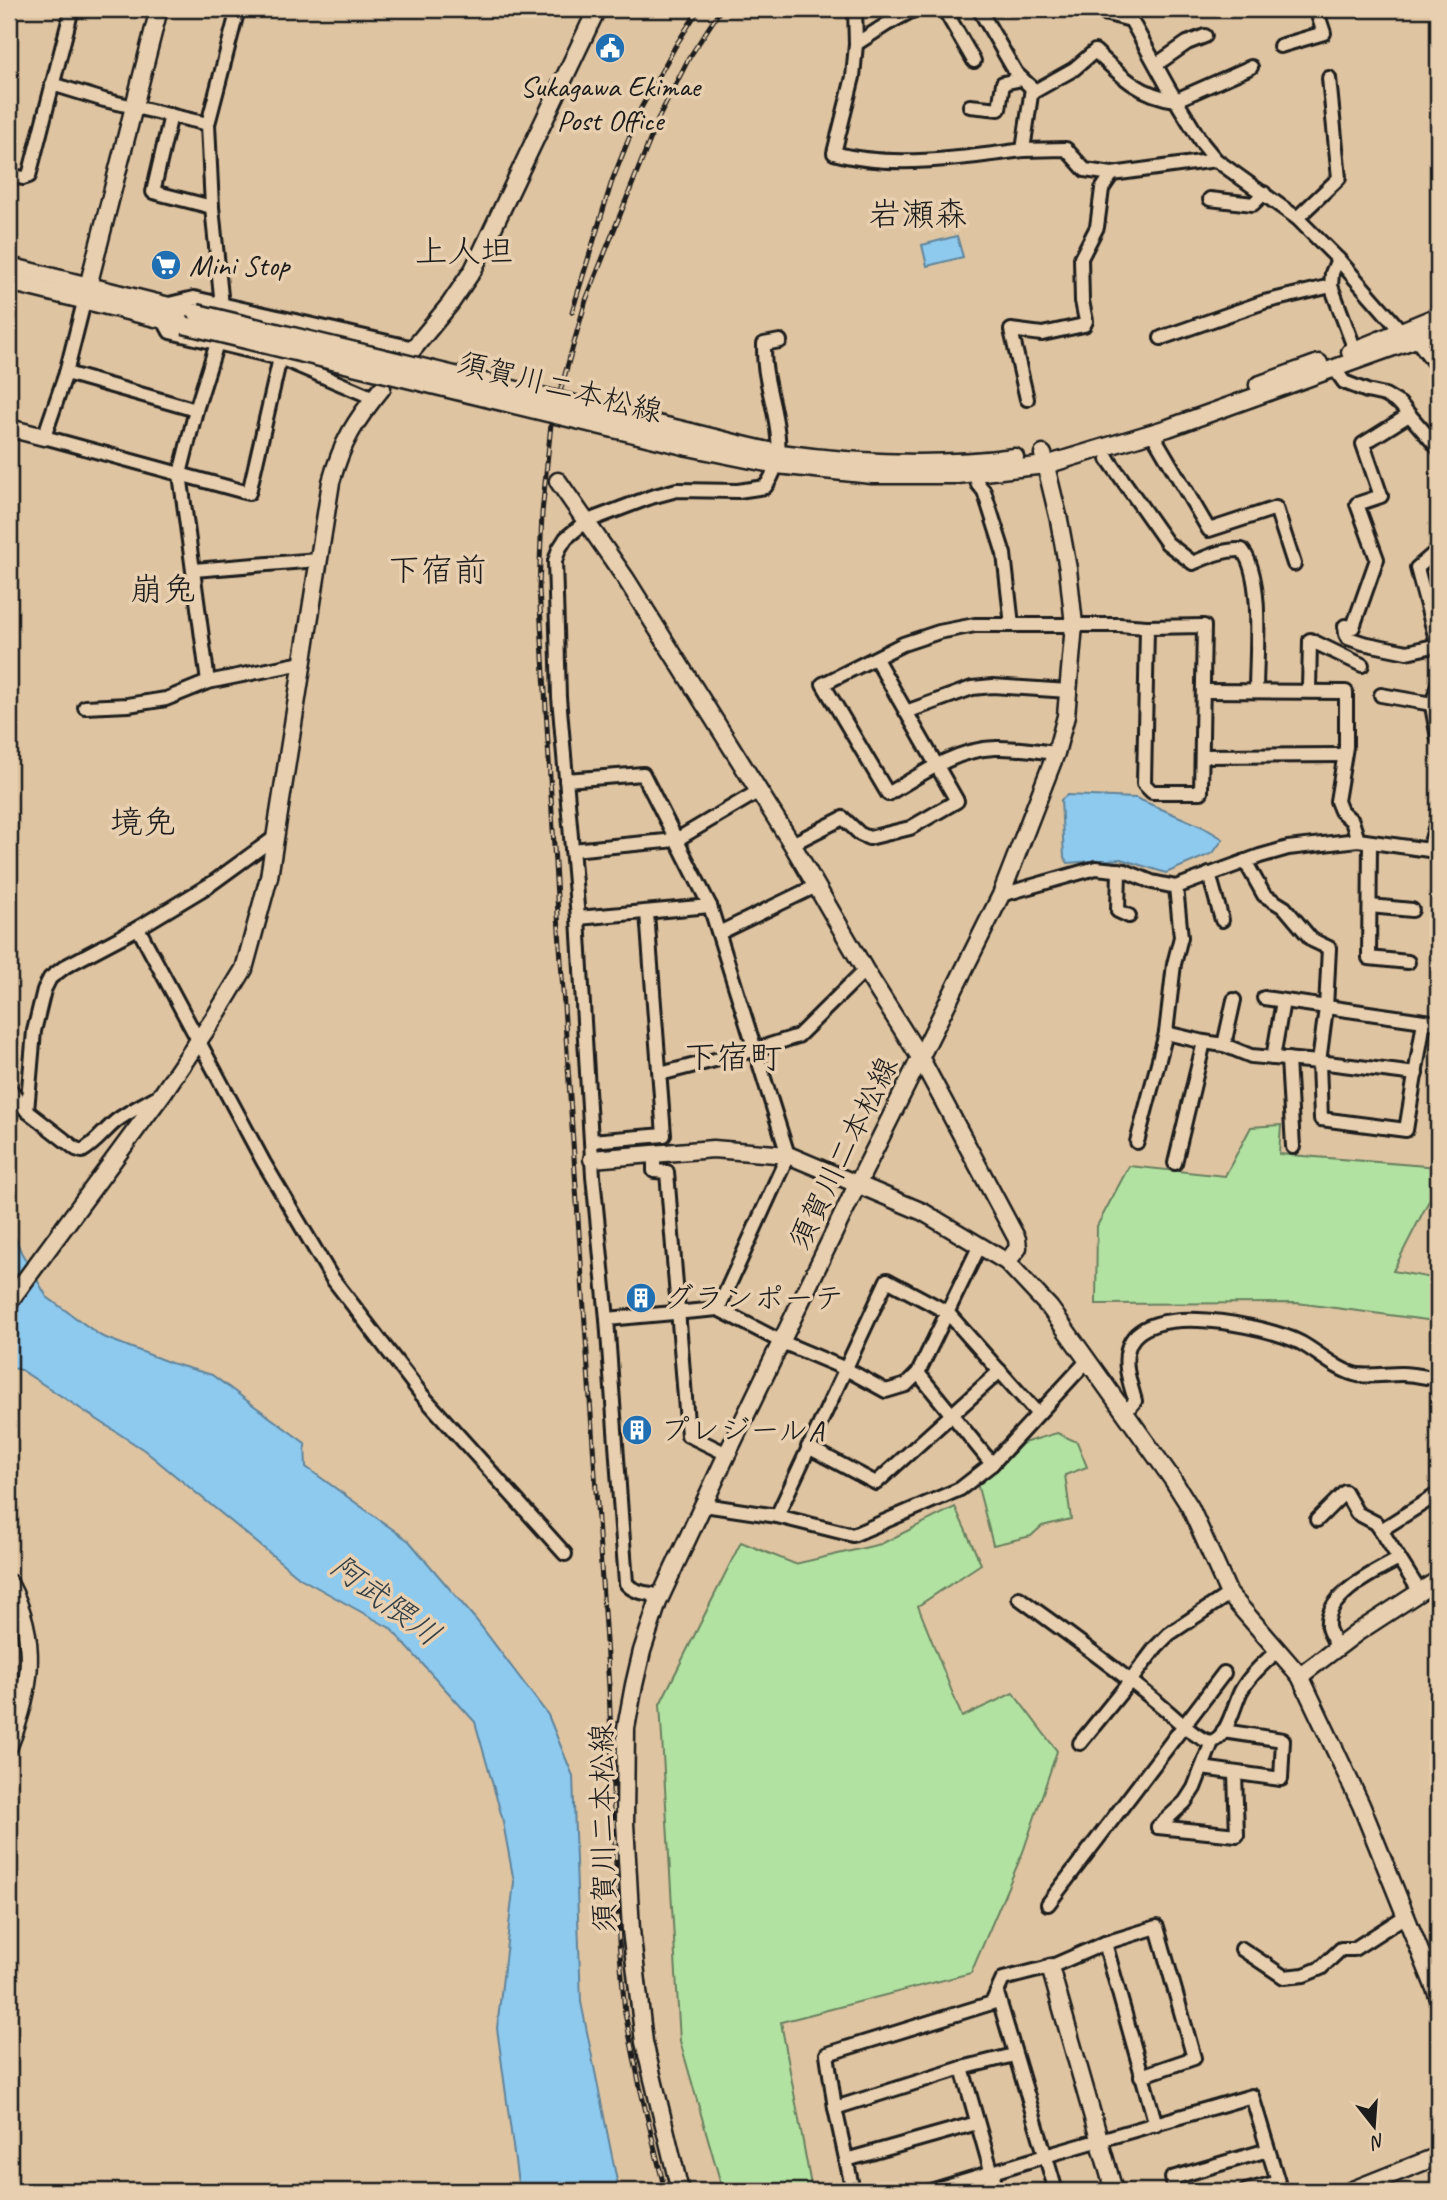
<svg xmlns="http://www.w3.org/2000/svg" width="1447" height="2200" viewBox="0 0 1447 2200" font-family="Caveat,'Klee One',sans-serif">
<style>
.green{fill:#b2e2a1;stroke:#677f5e;stroke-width:2}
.water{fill:#8ec9ee;stroke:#60849a;stroke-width:2}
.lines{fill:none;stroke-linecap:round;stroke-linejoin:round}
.street-casing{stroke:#1c1c1c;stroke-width:18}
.secondary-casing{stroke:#1c1c1c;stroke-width:21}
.street{stroke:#e7cfaf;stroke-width:12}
.secondary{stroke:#e7cfaf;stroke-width:16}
.rail-casing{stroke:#1c1c1c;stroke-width:5}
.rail{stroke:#e7cfaf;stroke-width:2.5;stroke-dasharray:8;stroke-linecap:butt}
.secondary-bridge-casing{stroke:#1c1c1c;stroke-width:21;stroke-linecap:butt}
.secondary-bridge{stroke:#e7cfaf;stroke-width:16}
.labels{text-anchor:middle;stroke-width:7;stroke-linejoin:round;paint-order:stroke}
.poi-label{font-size:30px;fill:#1c1c1c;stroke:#e7cfaf;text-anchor:start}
.street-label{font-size:30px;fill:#1c1c1c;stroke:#e7cfaf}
.water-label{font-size:32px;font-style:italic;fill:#333f46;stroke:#e7cfaf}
.quarter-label{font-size:33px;fill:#1c1c1c;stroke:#e7cfaf}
</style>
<rect width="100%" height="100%" fill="#dfc4a1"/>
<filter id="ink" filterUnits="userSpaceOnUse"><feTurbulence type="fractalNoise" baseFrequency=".0143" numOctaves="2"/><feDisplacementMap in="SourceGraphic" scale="14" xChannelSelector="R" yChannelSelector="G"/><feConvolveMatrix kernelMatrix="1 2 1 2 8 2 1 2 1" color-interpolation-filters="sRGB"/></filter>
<g filter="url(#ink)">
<g class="green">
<path d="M1281 1125 1279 1154 1438 1167V1183L1393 1271 1438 1279V1319L1427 1320 1297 1303 1096 1304 1097 1226 1129 1166 1225 1176 1251 1127Z"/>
<path d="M1057 1433 1077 1442 1087 1467 1065 1475 1071 1519 1042 1526 1031 1536 993 1545 977 1483 999 1468 1023 1443Z"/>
<path d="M955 1507 981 1564 918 1606 962 1717 1013 1693 1057 1751 1023 1852 971 1973 781 2022 812 2191H723L680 2041 660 1704 741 1542 795 1564 881 1544Z"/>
</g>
<g class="water">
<path d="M957 236 963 257 927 266 922 245Z"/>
<path d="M1067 795 1136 798 1203 827 1223 839 1213 853 1166 873 1121 859 1068 863 1064 857 1061 800Z"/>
<path d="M9 1223 21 1252 47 1297 101 1336 171 1363 212 1375 305 1443 306 1467 409 1541 477 1621 548 1715 573 1776 581 2002 619 2191H519L497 2028 514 1882 502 1817 475 1722 390 1628 300 1578 144 1450 21 1370 9 1367Z"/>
</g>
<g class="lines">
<g class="street-casing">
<g id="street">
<path d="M855 9 856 44 853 77 834 153C890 169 965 158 1023 150L1032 88"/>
<path d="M944 9 974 61"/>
<path d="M979 9 1016 73 1035 91 1074 69 1095 51C1120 75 1140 96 1176 100L1251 67"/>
<path d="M1101 9 1104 13 1131 20"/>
<path d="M1127 9 1131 20 1169 89 1202 143 1216 160 1297 218 1338 259 1401 331 1416 339 1438 368"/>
<path d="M856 44 887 24 915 9"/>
<path d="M1280 46 1324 33 1316 9"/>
<path d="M1157 64 1187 43 1205 36"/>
<path d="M52 84 104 100 208 124"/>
<path d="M970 106 999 109 1003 83 1022 79"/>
<path d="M171 115 153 192 212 207"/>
<path d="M1023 150 1066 149 1085 170 1112 174 1216 160"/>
<path d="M9 175 23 178 29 176 72 9"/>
<path d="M1210 199 1253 204 1264 193"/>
<path d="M1297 218 1339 178 1329 78"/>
<path d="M1338 259 1332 273 1331 286 1355 350"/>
<path d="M84 302 66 373 44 437 249 493 280 358"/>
<path d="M169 304 194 298 414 348"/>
<path d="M222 306 212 207 208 124 238 9"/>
<path d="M164 321 170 332 280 358 374 398"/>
<path d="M1161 338 1264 302 1331 286"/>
<path d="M1334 368 1344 382 1367 391 1385 395 1400 404 1438 448"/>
<path d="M66 373 196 410"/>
<path d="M1027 399 1011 330 1042 334 1084 325 1086 321 1082 301 1081 258 1097 227 1102 189 1112 174"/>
<path d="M1409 415 1363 444 1381 496 1357 504 1377 559 1353 627 1345 626 1346 634 1348 638 1363 643 1407 652 1438 645"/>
<path d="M1152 433 1209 530 1276 508 1294 564"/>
<path d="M1108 459 1167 543 1193 563C1209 556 1224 549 1242 550 1264 576 1256 655 1256 691"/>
<path d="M974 473 978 484 984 491 1004 554 1012 625"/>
<path d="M1438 550 1417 568 1438 647"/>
<path d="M194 570 318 560"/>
<path d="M208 682 180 474 196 410 217 343"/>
<path d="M1438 684 1432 706 1438 738"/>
<path d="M1204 691 1346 692V747L1337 801 1341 811 1352 821 1358 840"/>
<path d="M1309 691 1310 640 1362 665"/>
<path d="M1381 695 1432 704"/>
<path d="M85 707 128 705 166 699 208 682 302 663"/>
<path d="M906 712 972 688 993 686 1069 691"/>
<path d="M1056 753C1036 751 1015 747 995 748 956 749 920 775 888 794L823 684 903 644 939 632 975 625H1119L1147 627 1144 784 1152 792H1201L1204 626 1147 627"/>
<path d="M1202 756 1344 755"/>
<path d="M566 780 643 774 710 906 788 1155 718 1309 607 1319"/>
<path d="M1370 842 1369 958 1408 962"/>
<path d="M792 844 843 818 860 834 869 838 910 828 957 801 876 659"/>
<path d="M572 850 676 840 759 791"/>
<path d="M1429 850 1438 818"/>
<path d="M1245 861 1264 895 1285 908 1312 940 1329 948 1326 1008 1319 1062 1321 1119 1406 1130 1424 1021"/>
<path d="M1119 870 1118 911 1129 916"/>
<path d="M1209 874 1222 920"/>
<path d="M1001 895 1096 868 1125 871 1152 882 1176 887 1260 856 1288 848 1358 840 1429 850 1438 853"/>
<path d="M1370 906 1412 910"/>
<path d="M578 918 710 906"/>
<path d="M138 928 264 1163 332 1278 422 1395 565 1554"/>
<path d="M719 933 816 886"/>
<path d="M1264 998 1438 1023"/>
<path d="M1204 1042 1224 1045 1251 1056 1319 1062 1416 1074"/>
<path d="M1224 1045 1234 1000"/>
<path d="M1273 1058 1283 1001"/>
<path d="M1288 1059 1293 1147"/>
<path d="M660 1074 754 1050 798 1036 865 970"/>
<path d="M9 1088 27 1111 76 1149 82 1151C95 1144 104 1131 116 1121 129 1111 145 1104 159 1095"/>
<path d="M27 1111 34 1031 44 990 50 978 66 966 138 928 211 884 274 838"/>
<path d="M591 1141 664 1135 647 913"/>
<path d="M1137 1142 1166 1033"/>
<path d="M654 1153V1171L667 1172 688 1435 727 1454"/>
<path d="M1175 1163 1204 1042 1166 1033 1174 964 1181 937 1176 887"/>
<path d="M718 1309 782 1342 846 1369 886 1391 906 1385 918 1373 980 1245"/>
<path d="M918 1373 992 1464"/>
<path d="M1125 1413 1135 1401C1131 1385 1123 1366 1128 1349 1141 1298 1268 1326 1301 1343 1319 1353 1338 1371 1358 1375 1371 1377 1387 1374 1401 1374 1413 1374 1426 1377 1438 1379"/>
<path d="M808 1447 876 1483 1000 1371"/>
<path d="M704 1505 777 1516 853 1535 960 1489 992 1464 1088 1360"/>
<path d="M777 1516 887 1280 947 1312 1037 1413"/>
<path d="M1317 1520 1345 1492 1357 1513 1376 1523 1381 1530"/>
<path d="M1420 1592 1381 1530 1438 1494"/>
<path d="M1019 1598C1068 1634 1118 1669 1165 1709 1173 1716 1203 1745 1213 1741 1228 1736 1234 1704 1241 1691 1250 1675 1264 1663 1277 1651"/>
<path d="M658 1602 652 1594C642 1593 632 1591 626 1583L607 1319 593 1176 578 918 559 697 555 561 559 549 566 538 585 522 651 497 677 490 738 491 765 487C793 451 769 404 765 366 764 358 764 351 764 344L780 341"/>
<path d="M1338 1647C1335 1642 1329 1633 1328 1627 1324 1595 1377 1571 1399 1559"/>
<path d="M1080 1743 1131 1680 1156 1647 1169 1634 1229 1594"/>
<path d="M1202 1768 1281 1779 1283 1740 1223 1731"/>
<path d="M1158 1827 1237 1835 1235 1773"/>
<path d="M1158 1827 1185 1802 1194 1788 1212 1742"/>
<path d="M1048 1904 1224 1673"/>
<path d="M1105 1943 1156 2125"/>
<path d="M1242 1949 1284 1977 1304 1975 1321 1968 1341 1949H1354L1407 1915"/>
<path d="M997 1993 1056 2191"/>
<path d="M962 2068 997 2191"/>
<path d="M835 2108 962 2068 1014 2055"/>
<path d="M846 2160 977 2123"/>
<path d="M853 2191 835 2108 827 2054 992 2003 1003 1979 1050 1967 1105 1943 1157 1927 1194 2058 1141 2076"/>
<path d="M930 2191 1045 2156 1252 2096 1278 2182 1246 2191"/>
<path d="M1175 2191 1172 2178 1268 2150"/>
</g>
</g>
<g class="secondary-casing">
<g id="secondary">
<path d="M9 266 197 313"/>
<path d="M9 282 184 325"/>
<path d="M84 302 159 9"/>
<path d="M1350 352 1438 316"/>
<path d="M409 354 450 304 473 270 597 9"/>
<path d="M1258 385 1319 363"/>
<path d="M9 428 44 437"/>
<path d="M691 432C721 439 750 448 780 453 859 464 937 467 1015 457"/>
<path d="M688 447 777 465 872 475H957L1046 465 1168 428 1438 331"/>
<path d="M558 481 626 579 792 844 865 970 921 1059 1017 1239 1018 1248 1007 1262"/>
<path d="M592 1159 713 1149 788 1155 923 1212 1007 1262 1050 1308 1173 1480 1190 1507 1229 1594 1300 1676 1361 1805 1438 1996"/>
<path d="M9 1302 163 1093 216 1015 244 969 269 877 331 482C342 442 355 421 382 388"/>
<path d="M9 1583C39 1639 32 1689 9 1746"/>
<path d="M1300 1676 1358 1632 1438 1580"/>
<path d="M1050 1967 1114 2191"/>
<path d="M680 2191 644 2042 631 1930 625 1823 626 1728 634 1685 642 1651 658 1602 727 1454 858 1183 1001 895 1056 753 1066 716 1074 625 1068 569 1059 520 1043 454"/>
<path d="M1350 2191 1438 2156"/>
</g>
</g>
<use href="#street" class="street"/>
<use href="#secondary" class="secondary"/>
<g class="rail-casing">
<g id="rail">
<path d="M572 312 612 181 641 108 676 45 699 9"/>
<path d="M665 2191 640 2087 625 2013 619 1941 609 1687 558 915 539 588 542 513 551 424 586 300 660 115 689 58 721 9"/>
</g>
</g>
<use href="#rail" class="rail"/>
<g class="secondary-bridge-casing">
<g id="secondary-bridge">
<path d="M197 313 691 432"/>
<path d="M184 325 688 447"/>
</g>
</g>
<use href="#secondary-bridge" class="secondary-bridge"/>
</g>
</g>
<defs>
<g id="civic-disc" transform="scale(1.575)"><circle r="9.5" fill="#1f6fb2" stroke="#e7cfaf"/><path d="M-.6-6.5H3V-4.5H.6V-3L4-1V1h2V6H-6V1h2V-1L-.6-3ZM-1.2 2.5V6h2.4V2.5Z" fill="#fff"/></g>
<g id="supermarket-disc" transform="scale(1.575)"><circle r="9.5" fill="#1f6fb2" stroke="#e7cfaf"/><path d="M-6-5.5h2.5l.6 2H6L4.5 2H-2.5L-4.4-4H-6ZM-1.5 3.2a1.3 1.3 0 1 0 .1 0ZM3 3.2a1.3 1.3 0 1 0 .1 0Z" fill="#fff"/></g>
<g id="building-disc" transform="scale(1.575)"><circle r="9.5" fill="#1f6fb2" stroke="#e7cfaf"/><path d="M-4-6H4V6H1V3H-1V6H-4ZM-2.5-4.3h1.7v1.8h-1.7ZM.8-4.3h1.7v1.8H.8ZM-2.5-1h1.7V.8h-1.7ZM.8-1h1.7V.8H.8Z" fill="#fff"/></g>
</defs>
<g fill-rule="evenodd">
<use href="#civic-disc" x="610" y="48"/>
<use href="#supermarket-disc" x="166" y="265"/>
<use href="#building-disc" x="641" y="1298"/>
<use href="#building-disc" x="637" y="1430"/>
</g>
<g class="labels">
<g class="poi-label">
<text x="610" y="96" text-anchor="middle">Sukagawa Ekimae<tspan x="610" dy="34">Post Office</tspan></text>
<text x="189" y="275">Mini Stop</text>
<text x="664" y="1308">グランポーテ</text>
<text x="660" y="1440">プレジールA</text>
</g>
<g class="street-label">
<text transform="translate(560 387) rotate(14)" y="10">須賀川二本松線</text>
<text transform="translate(843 1153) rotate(-64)" y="10">須賀川二本松線</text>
<text transform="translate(603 1828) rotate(-91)" y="10">須賀川二本松線</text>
</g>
<g class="water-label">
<text transform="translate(386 1600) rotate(37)" y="11">阿武隈川</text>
</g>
<g class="quarter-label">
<text x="918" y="225">岩瀬森</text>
<text x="464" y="262">上人坦</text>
<text x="437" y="581">下宿前</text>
<text x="163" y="600">崩免</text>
<text x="143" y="833">境免</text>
<text x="733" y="1068">下宿町</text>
</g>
</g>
<rect width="1447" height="2200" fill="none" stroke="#e7cfaf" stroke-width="35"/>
<rect x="18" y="18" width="1412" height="2165" fill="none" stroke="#1c1c1c" stroke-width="2.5" filter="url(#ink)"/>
<g transform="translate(1374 2126) rotate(163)" stroke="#e7cfaf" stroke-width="5" paint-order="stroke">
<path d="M0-5L12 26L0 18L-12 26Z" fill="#1c1c1c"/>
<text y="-10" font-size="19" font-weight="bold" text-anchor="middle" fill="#1c1c1c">N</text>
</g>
</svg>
